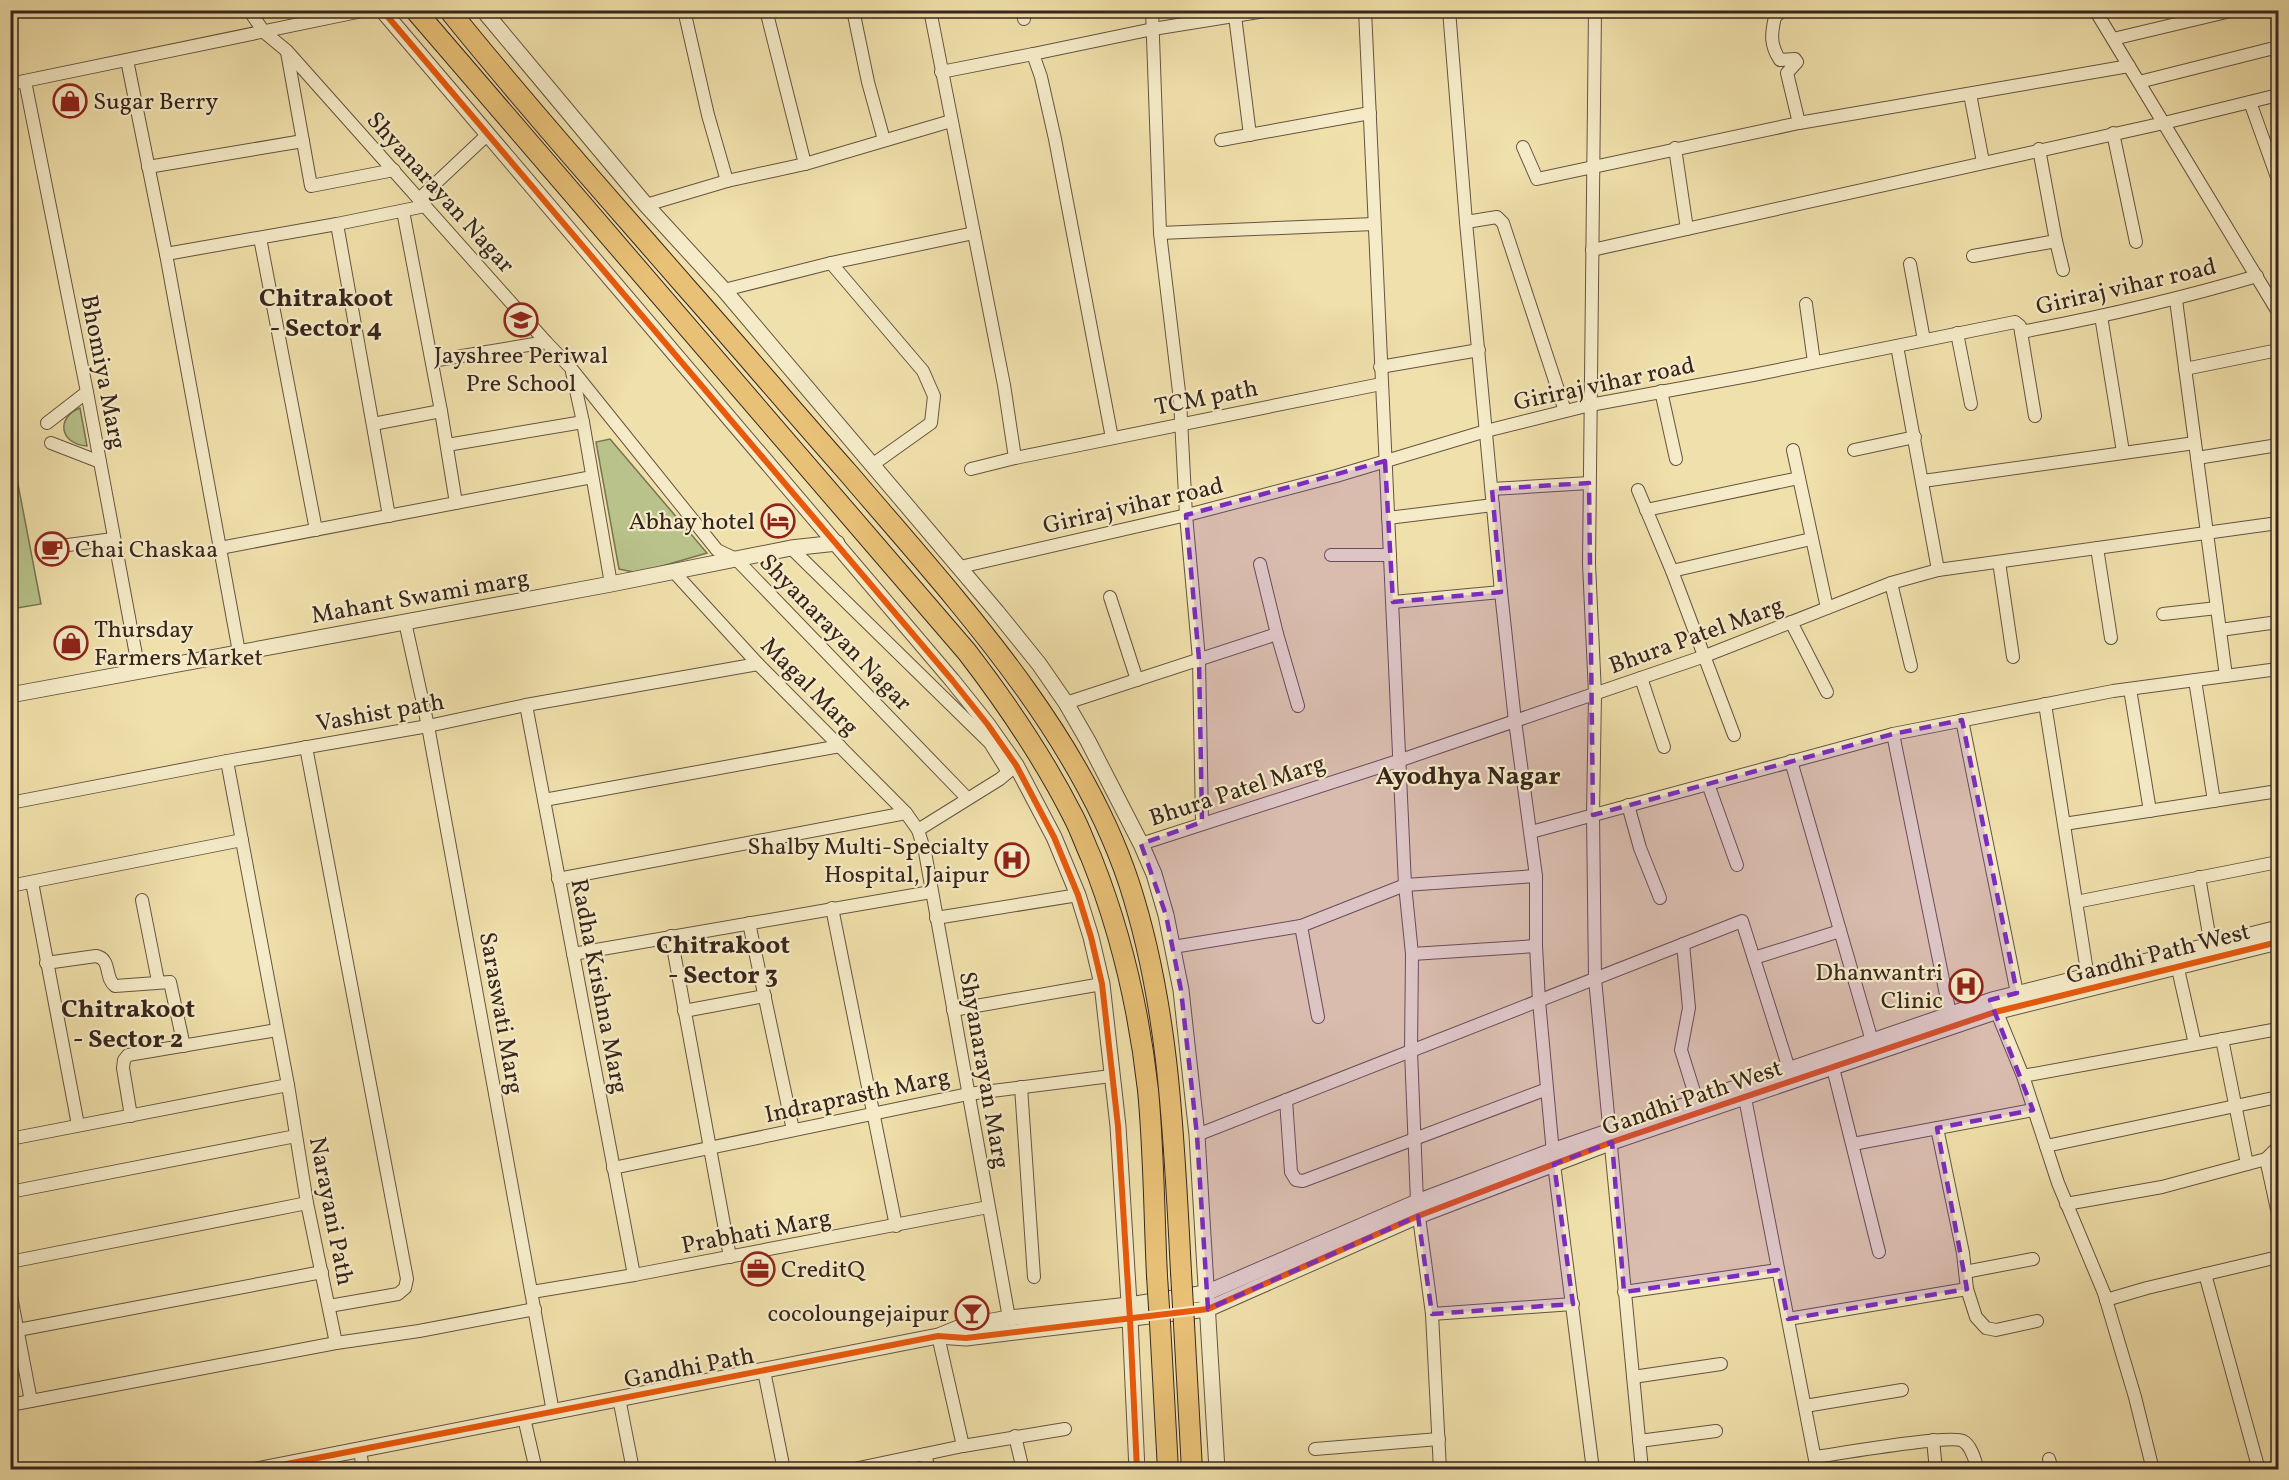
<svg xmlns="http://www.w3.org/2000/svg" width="2289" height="1480" viewBox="0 0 2289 1480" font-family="Vollkorn,serif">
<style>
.green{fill:#b8c28a;stroke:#787454;stroke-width:1.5}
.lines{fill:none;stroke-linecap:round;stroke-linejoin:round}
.minor-casing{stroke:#655440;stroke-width:14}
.tertiary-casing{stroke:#655440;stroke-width:17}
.trunk-casing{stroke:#37251d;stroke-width:22}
.minor{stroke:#f5ebc8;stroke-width:12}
.tertiary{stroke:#f5ebc8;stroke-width:15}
.trunk{stroke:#e8c076;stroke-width:20}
.trunk-bridge-casing{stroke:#37251d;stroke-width:22;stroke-linecap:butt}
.trunk-bridge{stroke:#e8c076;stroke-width:20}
.cycleway-casing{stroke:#f5ebc8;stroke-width:10}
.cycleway{stroke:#e8590c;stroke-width:6}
.marked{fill:#7b2cbf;fill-opacity:0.2;stroke:#7b2cbf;stroke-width:4.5;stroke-dasharray:12 8;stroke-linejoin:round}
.labels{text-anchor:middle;stroke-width:4.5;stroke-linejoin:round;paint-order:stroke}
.poi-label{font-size:24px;fill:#37251d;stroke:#f5ebc8;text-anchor:start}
.street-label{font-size:24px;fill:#37251d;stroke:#f5ebc8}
.neighbourhood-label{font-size:26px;font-weight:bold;fill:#37251d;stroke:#f5ebc8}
</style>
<rect width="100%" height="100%" fill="#f0e0ab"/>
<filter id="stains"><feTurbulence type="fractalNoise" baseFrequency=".00333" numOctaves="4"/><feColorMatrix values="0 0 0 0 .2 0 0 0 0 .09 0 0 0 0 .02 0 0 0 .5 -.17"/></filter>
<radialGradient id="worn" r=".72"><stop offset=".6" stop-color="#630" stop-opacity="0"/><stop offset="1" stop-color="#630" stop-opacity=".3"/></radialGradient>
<g class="green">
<path d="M80 408 87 446C59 444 56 417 80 408Z"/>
<path d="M610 439 707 553 638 573 619 569 596 442Z"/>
<path d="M11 448 41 604 11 609H10Z"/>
</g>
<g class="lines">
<g class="minor-casing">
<g id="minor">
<path d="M249 10 264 32 287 51 546 342 570 367 717 550 736 559 967 798"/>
<path d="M684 10 708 115 727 181"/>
<path d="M766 10 805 164"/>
<path d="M853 10 868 82 884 140"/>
<path d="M930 10 1004 385 1015 458 1381 384"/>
<path d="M1023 10 1024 19"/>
<path d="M1152 10 1160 233 1180 400 1186 515 1199 659 1202 822"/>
<path d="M1365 10 1405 885 1412 954 1411 1051 1417 1202 1432 1314 1440 1470"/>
<path d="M1449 10 1466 222 1501 592 1515 721 1536 876V946L1539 1001 1554 1164 1593 1470"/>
<path d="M1595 10 1589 564 1595 694 1593 815 1595 979 1642 1470"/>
<path d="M1783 10 1775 17C1771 34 1770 45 1780 60L1795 59 1797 62 1787 73 1799 123"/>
<path d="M2095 10 2278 312"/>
<path d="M1235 16 1250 135"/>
<path d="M2113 39 2235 10"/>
<path d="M287 52 311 186 394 170"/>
<path d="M127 60 166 254 239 652"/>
<path d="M941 72 1033 54"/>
<path d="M25 81 87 392 139 671"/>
<path d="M2139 82 2278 47"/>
<path d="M10 84 367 10"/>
<path d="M1970 94 1983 162"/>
<path d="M2250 102 2278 180"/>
<path d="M2113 133 2136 242"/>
<path d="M1221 140 1370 113"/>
<path d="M1523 147 1537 179 1799 123 2129 66"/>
<path d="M1675 148 1687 229"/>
<path d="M148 167 303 141"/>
<path d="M419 199 487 135"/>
<path d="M646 205 727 181 805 164 951 121"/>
<path d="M403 211 441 411 456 503"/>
<path d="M1466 222 1497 217 1503 223 1565 411"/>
<path d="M337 224 389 516"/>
<path d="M1160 233 1374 224"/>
<path d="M260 238 316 530"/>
<path d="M2056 241 2063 270"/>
<path d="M1592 250 2164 123 2278 95"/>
<path d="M166 254 337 224 425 206"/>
<path d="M1973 256 2056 241 2039 149"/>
<path d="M831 263 923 371 934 396 931 423 872 465"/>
<path d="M1910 264 1924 340"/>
<path d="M724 290 831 263 974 233"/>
<path d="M2176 300 2226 676"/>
<path d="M1806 304 1814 362"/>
<path d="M2101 316 2123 452"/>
<path d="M2021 332 2035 416"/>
<path d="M1957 333 1971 404"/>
<path d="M1897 346 1938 570"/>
<path d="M432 361 546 342"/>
<path d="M1380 367 1479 350"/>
<path d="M2185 369 2278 350"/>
<path d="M572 372 583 422 611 584"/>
<path d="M1661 391 1676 459"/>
<path d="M47 423 87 392"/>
<path d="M373 424 441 411"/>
<path d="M1112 438 1055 139 1041 77 1033 54 1153 29 1271 10"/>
<path d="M51 443 100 462"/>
<path d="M447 445 583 422"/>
<path d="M1793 450 1827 608"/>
<path d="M1854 450 1915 437"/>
<path d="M2197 458 2278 445"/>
<path d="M971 469 1015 458"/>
<path d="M1923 481 2195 443"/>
<path d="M1492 489 1589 483"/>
<path d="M1638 490 1672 571 1734 735"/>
<path d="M1646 510 1799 478"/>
<path d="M1388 518 1493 505"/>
<path d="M68 545 113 539"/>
<path d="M220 548 592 477"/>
<path d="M791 548 990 743 1008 772"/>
<path d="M2097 548 2111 638"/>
<path d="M1331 555H1390"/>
<path d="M1999 562 2013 657"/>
<path d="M1260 564 1277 634 1298 706"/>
<path d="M960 567 1191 514 1336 476 1486 431 1590 405 1753 375 2015 322 2020 326 2021 332C2101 317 2179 299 2257 276"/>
<path d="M673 571 758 664 906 813 918 830 925 852 1009 1318"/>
<path d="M1672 571 1811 539"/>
<path d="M1891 583 1911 666"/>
<path d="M1110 597 1137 680"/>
<path d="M1393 602 1501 592"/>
<path d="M2163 614 2217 608"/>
<path d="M405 622 428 726 553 1412"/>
<path d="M1791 622 1827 692"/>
<path d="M2220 630 2278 622"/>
<path d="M1641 678 1664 747"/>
<path d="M2195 680 2214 801"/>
<path d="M2130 689 2150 811"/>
<path d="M1066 703 1277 634"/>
<path d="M2045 704 2089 984"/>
<path d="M526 705 634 1275"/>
<path d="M1962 720 2017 993"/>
<path d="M1893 734 1950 1014"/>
<path d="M306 747 407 1279 405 1288 398 1294 329 1306"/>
<path d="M227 761 288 1085 307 1203 336 1343"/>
<path d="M1791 761 1872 1041"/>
<path d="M1708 784 1737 865"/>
<path d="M544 800 840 746"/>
<path d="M10 803 227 761 428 726 526 705 758 664"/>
<path d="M1628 805 1640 848 1660 898"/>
<path d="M2064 824 2278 791"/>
<path d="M918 830 1000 779 1013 768"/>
<path d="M1531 832 1893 734 2113 691 2278 669"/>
<path d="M1141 844 1401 760 1705 656 1891 583 1938 570 2278 523"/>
<path d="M2199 877 2211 946"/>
<path d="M558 879 906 813"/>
<path d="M32 882 78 1125"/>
<path d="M10 886 242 840"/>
<path d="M142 900 158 981"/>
<path d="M2076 902 2278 862"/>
<path d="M832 908 896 1226"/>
<path d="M936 918 1078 895"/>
<path d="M749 923 793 1130"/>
<path d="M1301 926 1318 1017"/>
<path d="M671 936 730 1257"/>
<path d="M1683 944 1689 1008 1681 1050 1697 1101"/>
<path d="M1173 947 1301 926 1405 885 1536 876"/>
<path d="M573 954 931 892"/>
<path d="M1412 954 1536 946"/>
<path d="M1754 958 1840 931"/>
<path d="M46 963 96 956C112 959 104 978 115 986L170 982 184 1046"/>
<path d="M2178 969 2195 1044"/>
<path d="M1993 1003 2023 1076 2058 1183 2104 1293 2135 1397 2153 1470"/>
<path d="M953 1010 1102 984"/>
<path d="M684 1011 765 996"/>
<path d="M2222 1039 2247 1164"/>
<path d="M1833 1068 1879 1252"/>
<path d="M2023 1076 2278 1029"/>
<path d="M1021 1087 1034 1277"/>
<path d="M1745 1098 1817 1470"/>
<path d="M1286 1100 1291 1172 1296 1180 1303 1181 1547 1089"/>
<path d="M131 1116 123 1068 124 1060 128 1055 277 1030"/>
<path d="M1937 1128 1963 1253 1967 1289 1976 1317 1986 1328 1996 1330 2037 1321"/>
<path d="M1197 1135 1742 921 1789 1069"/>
<path d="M10 1139 288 1085"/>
<path d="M1853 1144 2033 1110"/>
<path d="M2046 1146 2278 1097"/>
<path d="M2278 1147 2266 1159 2278 1214"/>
<path d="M613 1168 968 1094 1111 1076"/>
<path d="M10 1192 296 1136"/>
<path d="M2066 1204 2162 1187 2266 1159"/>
<path d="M10 1262 307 1203"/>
<path d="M1965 1272 2033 1259"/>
<path d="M2205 1274 2259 1470"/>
<path d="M10 1291 31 1401"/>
<path d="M532 1292 634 1275 988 1207"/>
<path d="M1624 1292 1778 1270"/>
<path d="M2106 1300 2147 1288 2278 1257"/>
<path d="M1432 1314 1573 1304"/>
<path d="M1788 1319 1967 1289"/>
<path d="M18 1330 322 1272"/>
<path d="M938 1336 963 1446"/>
<path d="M764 1371 784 1470"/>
<path d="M1633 1377 1721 1364"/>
<path d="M619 1398 633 1470"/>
<path d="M10 1405 336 1343 419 1331 535 1309"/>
<path d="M1805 1406 1902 1390"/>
<path d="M524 1418 536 1470"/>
<path d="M1015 1436 1023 1470"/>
<path d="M1933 1440 1936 1470"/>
<path d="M1639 1441 1716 1431"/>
<path d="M1315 1449 1439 1439"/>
<path d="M360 1450 363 1470"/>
<path d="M925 1454 929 1470"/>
<path d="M1815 1457C1837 1454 1951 1434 1963 1441 1972 1446 1975 1461 1978 1470"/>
<path d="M2049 1459 2052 1470"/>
<path d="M849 1470 963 1446 1065 1429"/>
</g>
</g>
<g class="tertiary-casing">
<g id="tertiary">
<path d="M382 10 952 680 988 725 1016 765 1054 837 1078 895 1091 937 1102 984 1118 1126 1130 1319 1137 1470"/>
<path d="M483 10 646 205 724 290 997 612 1039 664 1066 703 1088 741 1141 844 1154 874 1166 915 1181 990 1197 1135 1217 1470"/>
<path d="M10 695 611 584 791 548 837 543"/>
<path d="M941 1335 963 1326 1009 1318 1129 1305 1206 1293 1417 1202 1552 1151 1992 1000 2278 928"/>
<path d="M256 1470 938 1336 966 1338 1208 1309 1418 1216 1612 1142 1995 1012 2278 942"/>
</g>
</g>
<g class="trunk-casing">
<g id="trunk">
<path d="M415 10 967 652C1007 704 1043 757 1073 816 1080 829 1085 844 1091 857 1121 932 1139 1010 1148 1090 1154 1152 1154 1214 1157 1276"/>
<path d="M449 10C525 105 606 195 685 286 740 348 794 412 849 474 953 596 1078 729 1129 883 1170 1009 1174 1141 1181 1272"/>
<path d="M1160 1323 1168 1470"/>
<path d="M1184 1324 1192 1470"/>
</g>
</g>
<use href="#minor" class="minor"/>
<use href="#tertiary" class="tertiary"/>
<use href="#trunk" class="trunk"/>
<g class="trunk-bridge-casing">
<g id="trunk-bridge">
<path d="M1181 1272 1184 1324"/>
<path d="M1157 1276 1160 1323"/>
</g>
</g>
<use href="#trunk-bridge" class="trunk-bridge"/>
<g class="cycleway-casing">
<g id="cycleway">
<path d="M382 10 952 680 988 725 1016 765 1054 837 1078 895 1091 937 1102 984 1118 1126 1130 1319 1137 1470"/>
<path d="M256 1470 938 1336 966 1338 1208 1309 1418 1216 1612 1142 1995 1012 2278 942"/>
</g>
</g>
<use href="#cycleway" class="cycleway"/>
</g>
<path class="marked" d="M1385 461 1393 602 1501 592 1492 489 1589 483 1593 815 1893 734 1962 720 2017 993 1990 1000 2033 1110 1937 1128 1967 1289 1788 1319 1778 1270 1624 1292 1612 1142 1554 1164 1573 1304 1432 1314 1418 1216 1208 1309 1197 1135 1181 990 1166 915 1141 844 1202 822 1199 659 1186 515Z"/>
<defs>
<g id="shop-ring" transform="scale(1.725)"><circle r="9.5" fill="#f5ebc8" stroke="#8f2418" stroke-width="1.5"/><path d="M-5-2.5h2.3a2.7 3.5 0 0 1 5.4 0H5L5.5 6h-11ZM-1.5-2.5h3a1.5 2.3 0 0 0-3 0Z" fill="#8f2418"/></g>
<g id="school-ring" transform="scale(1.725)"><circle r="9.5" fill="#f5ebc8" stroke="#8f2418" stroke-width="1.5"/><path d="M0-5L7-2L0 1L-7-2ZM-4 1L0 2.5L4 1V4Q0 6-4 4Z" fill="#8f2418"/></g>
<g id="hotel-ring" transform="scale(1.725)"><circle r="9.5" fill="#f5ebc8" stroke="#8f2418" stroke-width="1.5"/><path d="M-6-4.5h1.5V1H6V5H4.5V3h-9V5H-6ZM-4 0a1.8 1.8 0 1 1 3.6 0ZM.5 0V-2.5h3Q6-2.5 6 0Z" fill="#8f2418"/></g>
<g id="cafe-ring" transform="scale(1.725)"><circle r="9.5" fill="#f5ebc8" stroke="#8f2418" stroke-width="1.5"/><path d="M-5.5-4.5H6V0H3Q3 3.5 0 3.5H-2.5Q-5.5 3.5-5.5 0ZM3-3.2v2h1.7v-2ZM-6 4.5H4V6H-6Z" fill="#8f2418"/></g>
<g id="hospital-ring" transform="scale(1.725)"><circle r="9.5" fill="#f5ebc8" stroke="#8f2418" stroke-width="1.5"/><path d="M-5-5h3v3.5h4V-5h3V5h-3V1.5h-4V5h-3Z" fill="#8f2418"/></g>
<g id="office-ring" transform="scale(1.725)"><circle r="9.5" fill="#f5ebc8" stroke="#8f2418" stroke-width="1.5"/><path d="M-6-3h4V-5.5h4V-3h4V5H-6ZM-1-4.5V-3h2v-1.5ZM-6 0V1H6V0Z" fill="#8f2418"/></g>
<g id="bar-ring" transform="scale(1.725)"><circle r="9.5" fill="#f5ebc8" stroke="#8f2418" stroke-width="1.5"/><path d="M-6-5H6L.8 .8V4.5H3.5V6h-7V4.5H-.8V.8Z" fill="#8f2418"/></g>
</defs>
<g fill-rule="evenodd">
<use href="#shop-ring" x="70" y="101"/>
<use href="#school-ring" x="521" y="320"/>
<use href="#hotel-ring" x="778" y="521"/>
<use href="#cafe-ring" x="52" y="549"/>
<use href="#shop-ring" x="71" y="643"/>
<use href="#hospital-ring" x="1012" y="860"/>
<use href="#hospital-ring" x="1966" y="986"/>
<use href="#office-ring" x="758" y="1269"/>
<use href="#bar-ring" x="972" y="1313"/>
</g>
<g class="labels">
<g class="poi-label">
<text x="93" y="109">Sugar Berry</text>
<text x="521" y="363" text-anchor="middle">Jayshree Periwal<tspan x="521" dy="28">Pre School</tspan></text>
<text x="755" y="529" text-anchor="end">Abhay hotel</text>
<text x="75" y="557">Chai Chaskaa</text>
<text x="94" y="637">Thursday<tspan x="94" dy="28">Farmers Market</tspan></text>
<text x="989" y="854" text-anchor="end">Shalby Multi-Specialty<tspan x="989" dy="28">Hospital, Jaipur</tspan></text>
<text x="1943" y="980" text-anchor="end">Dhanwantri<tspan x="1943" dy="28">Clinic</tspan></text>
<text x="781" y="1277">CreditQ</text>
<text x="949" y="1321" text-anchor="end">cocoloungejaipur</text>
</g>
<g class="street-label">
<text transform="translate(441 192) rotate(48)" y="8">Shyanarayan Nagar</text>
<text transform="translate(2126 286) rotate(-13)" y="8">Giriraj vihar road</text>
<text transform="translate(104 372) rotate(79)" y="8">Bhomiya Marg</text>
<text transform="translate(1604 383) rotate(-12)" y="8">Giriraj vihar road</text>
<text transform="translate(1206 397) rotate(-11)" y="8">TCM path</text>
<text transform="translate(1133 505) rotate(-13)" y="8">Giriraj vihar road</text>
<text transform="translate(420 596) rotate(-10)" y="8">Mahant Swami marg</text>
<text transform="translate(836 632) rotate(46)" y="8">Shyanarayan Nagar</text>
<text transform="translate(1696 635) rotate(-20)" y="8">Bhura Patel Marg</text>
<text transform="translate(810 686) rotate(45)" y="8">Magal Marg</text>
<text transform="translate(380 712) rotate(-10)" y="8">Vashist path</text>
<text transform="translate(1237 790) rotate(-18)" y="8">Bhura Patel Marg</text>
<text transform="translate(2158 953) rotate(-14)" y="8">Gandhi Path West</text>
<text transform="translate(600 986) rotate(79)" y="8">Radha Krishna Marg</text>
<text transform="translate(502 1013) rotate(80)" y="8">Saraswati Marg</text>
<text transform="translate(985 1070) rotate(80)" y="8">Shyanarayan Marg</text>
<text transform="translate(857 1095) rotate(-12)" y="8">Indraprasth Marg</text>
<text transform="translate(1692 1097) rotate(-19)" y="8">Gandhi Path West</text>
<text transform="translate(332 1211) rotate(79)" y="8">Narayani Path</text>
<text transform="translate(756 1231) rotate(-11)" y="8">Prabhati Marg</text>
<text transform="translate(689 1367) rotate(-11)" y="8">Gandhi Path</text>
</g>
<g class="neighbourhood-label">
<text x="326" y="306">Chitrakoot<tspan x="326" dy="30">- Sector 4</tspan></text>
<text x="1468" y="784">Ayodhya Nagar</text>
<text x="723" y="953">Chitrakoot<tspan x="723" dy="30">- Sector 3</tspan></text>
<text x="128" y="1017">Chitrakoot<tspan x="128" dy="30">- Sector 2</tspan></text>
</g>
</g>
<rect width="2289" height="1480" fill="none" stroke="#f0e0ab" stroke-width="36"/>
<rect x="12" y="12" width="2265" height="1456" fill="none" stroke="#37251d" stroke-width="3"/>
<rect x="18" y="18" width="2253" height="1444" fill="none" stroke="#37251d" stroke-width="1.5"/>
<rect width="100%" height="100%" filter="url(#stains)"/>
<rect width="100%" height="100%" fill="url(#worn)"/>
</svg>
